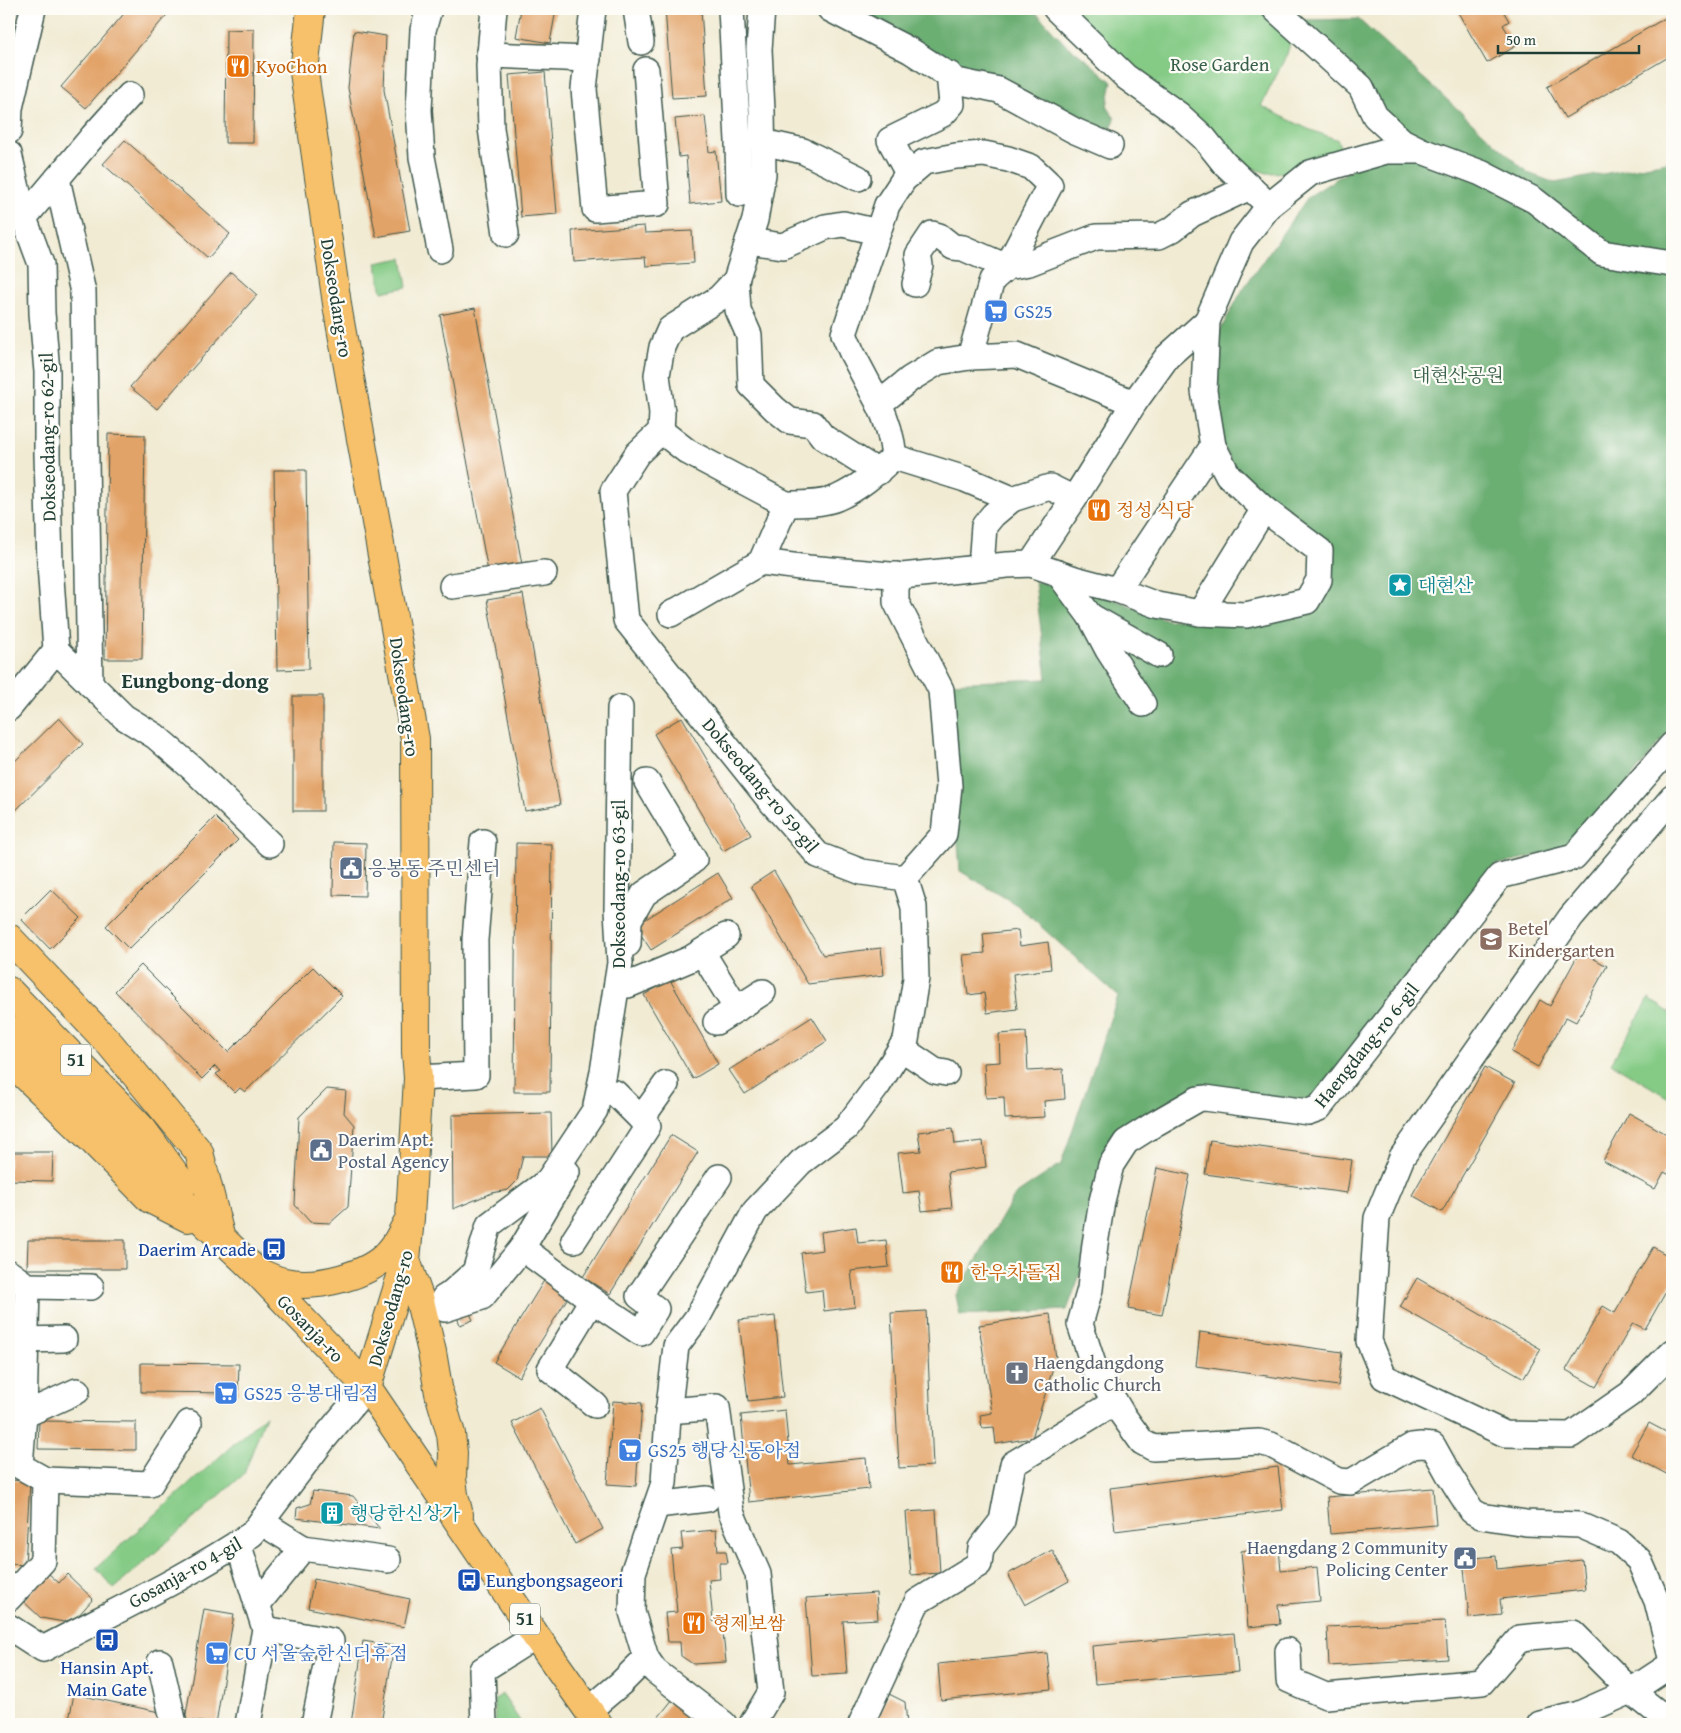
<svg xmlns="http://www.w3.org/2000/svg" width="1681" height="1733" viewBox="0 0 1681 1733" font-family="'Gentium Book Plus','Noto Serif KR',serif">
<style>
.green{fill:#85cb86;stroke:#52845d}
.forest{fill:#6caf73;stroke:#467654}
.building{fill:#e2a367}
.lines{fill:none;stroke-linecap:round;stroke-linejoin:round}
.minor-casing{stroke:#3e574c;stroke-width:28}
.major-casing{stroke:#3e574c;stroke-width:30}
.minor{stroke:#fff;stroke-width:25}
.major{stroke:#f7c06b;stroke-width:28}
.labels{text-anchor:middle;stroke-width:4.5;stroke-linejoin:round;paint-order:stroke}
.shield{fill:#fdfcf7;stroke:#62766e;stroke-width:1}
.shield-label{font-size:18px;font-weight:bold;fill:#1f3d34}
.park-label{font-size:19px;fill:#386048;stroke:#fdfcf7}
.food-label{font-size:19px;fill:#c56008;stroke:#fdfcf7;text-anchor:start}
.street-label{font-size:19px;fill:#1f3d34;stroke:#fdfcf7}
.shop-label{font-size:19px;fill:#366cbe;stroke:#fdfcf7;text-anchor:start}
.culture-label{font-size:19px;fill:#0d838f;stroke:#fdfcf7;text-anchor:start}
.service-label{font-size:19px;fill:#4e5e75;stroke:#fdfcf7;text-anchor:start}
.education-label{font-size:19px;fill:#785e54;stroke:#fdfcf7;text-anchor:start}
.transit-label{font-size:19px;fill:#164399;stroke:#fdfcf7;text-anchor:end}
.worship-label{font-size:19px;fill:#5b616d;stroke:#fdfcf7;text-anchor:start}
.quarter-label{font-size:21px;font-weight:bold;fill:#1f3d34;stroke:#fdfcf7}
</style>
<rect width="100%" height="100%" fill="#fdfcf7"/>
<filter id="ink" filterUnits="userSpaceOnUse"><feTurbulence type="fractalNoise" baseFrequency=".02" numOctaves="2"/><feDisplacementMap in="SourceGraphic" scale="10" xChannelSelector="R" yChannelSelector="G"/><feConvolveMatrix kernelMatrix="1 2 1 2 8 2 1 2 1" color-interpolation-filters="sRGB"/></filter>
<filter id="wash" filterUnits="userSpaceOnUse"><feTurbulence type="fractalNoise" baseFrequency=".0096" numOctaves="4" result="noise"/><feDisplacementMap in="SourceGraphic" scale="20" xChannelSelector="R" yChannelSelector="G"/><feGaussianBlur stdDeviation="1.12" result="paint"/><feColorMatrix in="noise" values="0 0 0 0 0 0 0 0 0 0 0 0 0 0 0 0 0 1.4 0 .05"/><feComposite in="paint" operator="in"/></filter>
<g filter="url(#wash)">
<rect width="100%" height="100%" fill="#f1ebd3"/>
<g class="green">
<path d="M1064 9H1263L1291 40 1287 54 1261 106 1308 129 1338 140 1344 160 1294 172 1267 173 1245 166 1223 145 1123 63Z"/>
<path d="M402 258 407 287 382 292 376 263Z"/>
<path d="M1649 999 1672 1014V1100L1611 1063Z"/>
<path d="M266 1415 244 1474 114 1589 96 1568Z"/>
<path d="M502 1694 522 1724H495L494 1700Z"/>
</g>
<g class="forest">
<path d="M853 9H1033L1064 43 1090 63 1112 82 1107 106 1115 119 1107 138 997 77 973 71 944 60Z"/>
<path d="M1273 9H1295L1301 20 1358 19 1528 173 1555 183 1672 161V727L1577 846 1495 865 1315 1100 1201 1092 1118 1137 1081 1272 1067 1310 960 1315 956 1295 1015 1195 1061 1164 1118 996 1017 905 960 871 946 683 1047 679 1035 582 1091 591 1167 620H1176L1305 608 1324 542 1269 508 1235 467 1220 441 1213 343 1243 289 1308 197 1386 147 1365 85Z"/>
</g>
<g id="blocks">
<g class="building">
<path d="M128 9H172L86 108 61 87Z"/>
<path d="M521 9H556L550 43 516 37Z"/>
<path d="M665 9H701L707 96 672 98Z"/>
<path d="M1456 9H1502L1509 21 1503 25 1516 46 1487 63Z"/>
<path d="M1672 14V55L1565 118 1547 87Z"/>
<path d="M254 29 253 143H225L226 30Z"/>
<path d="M354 31 386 36 384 90 410 231 376 237 348 88Z"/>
<path d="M545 72 557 214 521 217 509 75Z"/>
<path d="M705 116 709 152 716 151 721 201 690 204 686 156 679 157 675 119Z"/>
<path d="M125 140 230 234 208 258 103 164Z"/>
<path d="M644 226 645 233 692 231 694 263 646 266 645 257 574 262 572 231Z"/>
<path d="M231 272 257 295 157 409 130 387Z"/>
<path d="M475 308 523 570 489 577 440 315Z"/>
<path d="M108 434 145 435 142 659H105Z"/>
<path d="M274 470H306L309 669 277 670Z"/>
<path d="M523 594 560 805 525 811 487 600Z"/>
<rect x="293" y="696" width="30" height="115"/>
<path d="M682 717 751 835 723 851 654 734Z"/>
<path d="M59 718 83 744 9 817V767Z"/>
<path d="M215 817 238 840 129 949 106 926Z"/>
<path d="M334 842 366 843 365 896 333 895Z"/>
<path d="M516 843 552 844 550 1092H514Z"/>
<path d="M774 871 823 955 881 948 884 975 808 984 751 886Z"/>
<path d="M718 873 733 898 651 950 635 926Z"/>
<path d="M51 889 81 918 50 949 21 919Z"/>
<path d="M1018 930 1020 946 1048 942 1051 969 1013 974 1017 1009 987 1013 984 993 968 995 963 955 985 953 983 934Z"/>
<path d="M1580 951 1607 966 1576 1022 1566 1017 1538 1067 1511 1052 1540 1000 1550 1006Z"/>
<path d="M141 965 228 1052 313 967 342 996 245 1092 240 1088 235 1093 216 1074 221 1071 215 1066 202 1079 115 991Z"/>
<path d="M670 980 718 1064 693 1079 644 995Z"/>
<path d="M812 1017 827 1041 745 1094 729 1070Z"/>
<path d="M1026 1032 1028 1071 1063 1069 1065 1099 1044 1101 1045 1117 1005 1119 1004 1097 986 1098 984 1063 1000 1062 999 1034Z"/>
<path d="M1485 1067 1515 1083 1442 1212 1412 1195Z"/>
<path d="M327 1089 346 1091 344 1113 354 1125 348 1207 330 1223 310 1222 295 1205 299 1117Z"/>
<path d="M551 1113 552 1156H523L517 1181 508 1190 492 1193 453 1209 452 1115Z"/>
<path d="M1629 1113 1672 1137V1176L1664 1172 1655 1189 1603 1161Z"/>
<path d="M953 1128 955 1144 983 1141 986 1167 948 1172 952 1208 922 1211 919 1191 903 1193 898 1153 921 1151 918 1132Z"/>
<path d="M671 1135 698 1152 610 1294 583 1277Z"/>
<path d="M1210 1140 1352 1160 1347 1193 1205 1174Z"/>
<path d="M9 1152H53L52 1181 9 1180Z"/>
<path d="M1157 1168 1190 1175 1162 1315 1128 1309Z"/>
<path d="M856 1227 858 1243 886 1240 889 1267 851 1271 855 1307 824 1311 822 1290 806 1292 801 1253 823 1250 821 1232Z"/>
<path d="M28 1240H125V1269H27Z"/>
<path d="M1653 1247 1672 1258V1281L1645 1329 1633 1323 1596 1387 1566 1370 1603 1306 1615 1313Z"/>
<path d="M1417 1278 1541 1349 1524 1378 1400 1307Z"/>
<path d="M545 1279 570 1294 519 1377 494 1362Z"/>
<path d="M468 1309 473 1320 460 1325 456 1314Z"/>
<path d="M926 1311 933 1466 899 1468 891 1313Z"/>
<path d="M1050 1314 1056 1358 1032 1438 996 1444 994 1427 982 1428 980 1415 992 1413 979 1325Z"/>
<path d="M775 1316 783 1397 748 1401 739 1320Z"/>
<path d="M1200 1332 1342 1352 1338 1386 1196 1366Z"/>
<path d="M141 1363 239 1364 238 1393 141 1392Z"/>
<path d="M613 1401 642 1403 636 1486 607 1484Z"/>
<path d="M540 1408 603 1529 575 1544 512 1423Z"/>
<path d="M785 1410 790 1465 866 1458 869 1489 749 1502 741 1415Z"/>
<path d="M39 1421 136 1422V1450L38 1449Z"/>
<path d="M1649 1423 1672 1435V1477L1631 1455Z"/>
<path d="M1278 1467 1283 1510 1115 1531 1110 1488Z"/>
<path d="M9 1480 30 1481 25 1565 9 1564Z"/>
<path d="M1433 1488 1436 1525 1330 1534 1327 1497Z"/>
<path d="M313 1491 353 1496 380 1529 296 1518 297 1508 310 1504Z"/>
<path d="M936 1510 940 1573 911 1575 906 1512Z"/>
<path d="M716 1530 718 1551H726L728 1563H719L720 1579 709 1580 713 1621 722 1624 726 1662 693 1664 681 1656 680 1642H668L665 1613 677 1612 671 1550 683 1549 681 1533Z"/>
<path d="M1279 1548 1281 1571 1317 1567 1320 1601 1278 1605 1280 1624 1248 1627 1241 1551Z"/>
<path d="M1052 1550 1069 1581 1025 1605 1008 1574Z"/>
<path d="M1496 1556 1497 1569 1582 1560 1585 1590 1500 1599 1502 1615 1469 1618 1463 1559Z"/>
<path d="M49 1574 59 1583 67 1574 93 1599 78 1616 64 1622 41 1618 23 1601Z"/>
<path d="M314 1579 410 1599 404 1627 308 1608Z"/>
<path d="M876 1593 878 1619 843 1621 847 1674 812 1676 806 1598Z"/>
<path d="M204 1609 234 1614 216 1724 185 1720Z"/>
<path d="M1445 1621 1448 1659 1329 1666 1327 1627Z"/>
<path d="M1234 1633 1238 1672 1095 1684 1092 1646Z"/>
<path d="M363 1641 394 1646 381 1724H351Z"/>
<path d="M1047 1653 1051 1689 941 1700 938 1664Z"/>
<path d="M74 1694 164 1713 161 1724H90L69 1720Z"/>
<path d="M889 1694 905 1702 907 1724H876Z"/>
<path d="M673 1699 707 1720 703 1724H653Z"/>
<path d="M9 1717 40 1722 39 1724H9Z"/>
</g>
</g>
</g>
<g filter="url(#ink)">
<use href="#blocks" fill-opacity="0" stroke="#3e574c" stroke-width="1"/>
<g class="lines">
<g class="minor-casing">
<g id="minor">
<path d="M429 9 423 30 419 110 422 157 440 250"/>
<path d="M494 9 489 65 491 128 506 234"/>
<path d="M593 9 584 89 595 209 657 204 646 70"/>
<path d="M636 9 641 42"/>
<path d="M731 9 738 141 739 194"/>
<path d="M830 9 911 51 957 81 999 90 1075 131 1110 146"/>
<path d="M1056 9 1126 77 1179 115 1204 138 1224 163 1260 197"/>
<path d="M1275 9 1361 87 1375 116 1402 141 1422 151"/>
<path d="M489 55 588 59"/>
<path d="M9 131 10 108 33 9"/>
<path d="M762 142 803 151 858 178"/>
<path d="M9 154 24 218 41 264 42 313 47 372V454L50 564 56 650 9 708"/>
<path d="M909 175 890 140 943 114 952 104 949 74"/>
<path d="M57 179 83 292 90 684"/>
<path d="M24 218 93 136 130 95"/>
<path d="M748 241 783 246 825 227 843 224 878 232"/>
<path d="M736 280 738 310 749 335 751 385 775 409 790 421 813 424 823 437 878 472"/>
<path d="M970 357 992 280 1007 267 1029 263 1096 237 1159 236 1173 229 1192 214 1250 187"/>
<path d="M879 404 852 353 844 334 887 205 904 179 924 162 956 156 984 154 1008 159 1031 167 1050 185 1007 267 963 248 953 247 939 236 932 234 918 255 920 265 915 284"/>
<path d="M661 431 688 452 786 504C800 504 824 504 837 498 858 489 877 472 894 457"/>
<path d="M894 457C892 437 888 422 879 404L910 379 938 362 970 357 1017 355 1134 403"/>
<path d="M894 457 965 479 1012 499 1050 487 1074 499"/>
<path d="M761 562 786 504"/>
<path d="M1031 564 1074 499 1134 403 1167 357 1207 321"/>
<path d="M981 567 984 526 993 515 1012 499"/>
<path d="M1058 573 1090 616 1159 655"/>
<path d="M896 575V602L941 690 949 786 944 834 905 878"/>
<path d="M452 586 544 573"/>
<path d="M1117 590 1213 446"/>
<path d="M1200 613 1264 509"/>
<path d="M671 614 761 562 808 568 902 576 1007 565 1031 564 1075 579 1117 590 1157 605 1200 613 1246 615 1307 601 1319 580 1320 551 1264 509 1228 475 1213 446 1204 391 1207 321 1241 242 1270 205 1310 173 1386 151H1422L1481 173 1534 200 1602 253 1672 264"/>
<path d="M1090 616 1108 650 1143 704"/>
<path d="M56 650 124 717 155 736 192 768 270 844"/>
<path d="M1672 745 1574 857 1500 876 1319 1108 1308 1112 1205 1098 1198 1099 1156 1123 1126 1142 1111 1165 1102 1201 1095 1244 1090 1289 1080 1324 1094 1367 1122 1414 1142 1442 1153 1448 1259 1442 1271 1445 1339 1481 1351 1482 1412 1446 1421 1445 1433 1446 1448 1473 1472 1511 1481 1516 1526 1523 1580 1525 1619 1542 1639 1560 1657 1601 1672 1661"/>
<path d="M1672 798 1571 917 1402 1157 1377 1218 1369 1341 1384 1377 1505 1434 1571 1435 1630 1394 1672 1352"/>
<path d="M628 944 629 920 644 894 694 860 647 782"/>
<path d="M702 952 737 1009"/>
<path d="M628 985 690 959 726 936"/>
<path d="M716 1022 763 992"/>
<path d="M901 1048 935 1071 946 1073"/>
<path d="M418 1078 476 1075 475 940 483 842"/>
<path d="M641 1119 666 1084"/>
<path d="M574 1240 648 1126 615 1093"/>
<path d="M522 1248 592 1300 641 1333 656 1309 639 1296 719 1177"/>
<path d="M9 1273 27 1286 24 1415 20 1466 45 1480 43 1561 9 1598"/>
<path d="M27 1286 91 1287"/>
<path d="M444 1298 449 1295 475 1272 489 1225 548 1181 595 1110 603 1072 620 963 617 910 620 708"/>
<path d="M592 1300 550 1369 595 1405"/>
<path d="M445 1309 482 1297 522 1248 567 1172"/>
<path d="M26 1340 64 1339"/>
<path d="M668 1411 717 1407 731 1512 758 1574 771 1692 752 1724"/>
<path d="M9 1415H24L77 1391"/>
<path d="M45 1480 150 1484 189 1423"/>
<path d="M657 1505 707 1499"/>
<path d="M238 1543 265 1629 248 1724"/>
<path d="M303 1548 388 1560"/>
<path d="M257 1605 303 1548 261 1522"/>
<path d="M9 1627 43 1649C113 1612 186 1578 252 1534L323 1440 367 1387"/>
<path d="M265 1629 331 1641 314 1724"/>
<path d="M1288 1651 1289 1680 1326 1696 1482 1682 1520 1638 1573 1633 1631 1691 1672 1724"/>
<path d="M646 1658 655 1671 724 1724"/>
<path d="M160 1662 174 1724"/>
<path d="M589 1710 621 1683 646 1658 632 1612 633 1573 664 1483 668 1415 676 1346 697 1318 755 1211 801 1162 846 1128 878 1085 906 1040 916 978 914 907 905 878 862 872 818 855 769 799 626 620 613 491 637 454 661 431 662 413 657 375 662 347 670 329 719 298 736 280 755 220 763 174 762 111 759 49 762 9"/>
<path d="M484 1724 482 1670 536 1636"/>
<path d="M861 1724 917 1602 979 1564 981 1548 1002 1521 1013 1464 1115 1402"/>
<path d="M1540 1724 1579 1714 1631 1691 1672 1664"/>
</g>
</g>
<g class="major-casing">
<g id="major">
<path d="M311 9 304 72 338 311 415 739 416 1052 418 1078 410 1218 406 1260 367 1387"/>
<path d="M9 938 110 1044 199 1152 220 1235"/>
<path d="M9 991 143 1130 183 1185"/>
<path d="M9 1030 128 1150 257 1272 367 1387 536 1636 598 1724"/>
<path d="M9 1060 91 1139 150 1199 188 1218"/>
<path d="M406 1260 419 1297 432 1352 439 1393 451 1434 453 1453 452 1478 454 1495 459 1515"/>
<path d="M258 1272C267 1276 275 1280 284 1282 315 1289 371 1276 391 1250 398 1242 402 1232 407 1223"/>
</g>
</g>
<use href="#minor" class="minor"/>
<use href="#major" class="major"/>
</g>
</g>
<defs>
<g id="restaurant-square" transform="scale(1.25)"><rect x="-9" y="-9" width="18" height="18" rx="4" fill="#e8710a" stroke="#fdfcf7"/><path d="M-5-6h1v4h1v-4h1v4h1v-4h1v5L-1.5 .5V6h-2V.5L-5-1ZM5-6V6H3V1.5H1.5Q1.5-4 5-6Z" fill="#fff"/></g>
<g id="supermarket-square" transform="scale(1.25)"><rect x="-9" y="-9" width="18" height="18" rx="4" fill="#3f7fe0" stroke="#fdfcf7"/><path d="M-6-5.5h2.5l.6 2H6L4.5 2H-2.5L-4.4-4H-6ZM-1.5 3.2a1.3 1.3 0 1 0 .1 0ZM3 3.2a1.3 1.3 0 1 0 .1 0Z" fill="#fff"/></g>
<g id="sight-square" transform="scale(1.25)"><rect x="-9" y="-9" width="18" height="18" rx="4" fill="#0f9aa8" stroke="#fdfcf7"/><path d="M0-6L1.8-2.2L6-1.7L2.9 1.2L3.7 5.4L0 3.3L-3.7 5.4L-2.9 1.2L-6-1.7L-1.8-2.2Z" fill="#fff"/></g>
<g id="civic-square" transform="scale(1.25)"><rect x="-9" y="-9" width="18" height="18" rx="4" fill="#5c6f8a" stroke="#fdfcf7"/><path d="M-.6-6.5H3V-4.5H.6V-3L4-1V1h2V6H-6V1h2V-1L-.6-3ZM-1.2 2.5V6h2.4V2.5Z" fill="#fff"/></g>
<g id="school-square" transform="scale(1.25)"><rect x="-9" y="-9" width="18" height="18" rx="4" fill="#8d6e63" stroke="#fdfcf7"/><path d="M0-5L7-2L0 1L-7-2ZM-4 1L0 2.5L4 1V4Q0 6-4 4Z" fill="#fff"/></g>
<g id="bus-square" transform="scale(1.25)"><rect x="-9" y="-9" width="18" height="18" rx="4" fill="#1a4fb4" stroke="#fdfcf7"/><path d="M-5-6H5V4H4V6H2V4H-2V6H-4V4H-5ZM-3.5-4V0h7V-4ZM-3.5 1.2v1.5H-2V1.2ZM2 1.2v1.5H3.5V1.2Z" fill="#fff"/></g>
<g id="church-square" transform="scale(1.25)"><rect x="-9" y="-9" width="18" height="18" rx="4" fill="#6b7280" stroke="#fdfcf7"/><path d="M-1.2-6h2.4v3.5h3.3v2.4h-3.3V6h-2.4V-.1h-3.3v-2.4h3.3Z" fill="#fff"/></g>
<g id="building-square" transform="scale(1.25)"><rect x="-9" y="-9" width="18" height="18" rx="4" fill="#0f9aa8" stroke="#fdfcf7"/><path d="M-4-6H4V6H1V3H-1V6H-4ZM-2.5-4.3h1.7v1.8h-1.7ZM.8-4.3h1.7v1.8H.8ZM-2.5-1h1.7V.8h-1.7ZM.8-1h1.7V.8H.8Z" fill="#fff"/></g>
</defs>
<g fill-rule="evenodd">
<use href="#restaurant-square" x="238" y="66"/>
<use href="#supermarket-square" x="996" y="311"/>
<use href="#restaurant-square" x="1099" y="510"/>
<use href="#sight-square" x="1400" y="585"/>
<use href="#civic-square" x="351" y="868"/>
<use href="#school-square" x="1491" y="939"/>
<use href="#civic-square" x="321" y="1150"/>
<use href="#bus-square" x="274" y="1249"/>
<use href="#restaurant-square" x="952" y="1272"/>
<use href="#church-square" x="1017" y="1373"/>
<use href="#supermarket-square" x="226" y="1393"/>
<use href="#supermarket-square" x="630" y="1450"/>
<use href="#building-square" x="332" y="1513"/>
<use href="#civic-square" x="1465" y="1558"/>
<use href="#bus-square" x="469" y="1580"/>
<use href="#restaurant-square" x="694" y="1623"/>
<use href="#bus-square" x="107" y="1640"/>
<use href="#supermarket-square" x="217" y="1653"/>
</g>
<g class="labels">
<g class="shield">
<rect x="61" y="1044.5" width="30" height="31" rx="4"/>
<rect x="510" y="1603.5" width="30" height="31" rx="4"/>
</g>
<g class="shield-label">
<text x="76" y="1066">51</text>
<text x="525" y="1625">51</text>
</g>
<g class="park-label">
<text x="1220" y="71">Rose Garden</text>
<text x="1458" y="382">대현산공원</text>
</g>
<g class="food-label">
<text x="256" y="73">KyoChon</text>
<text x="1116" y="517">정성 식당</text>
<text x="970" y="1279">한우차돌집</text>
<text x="712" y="1630">형제보쌈</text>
</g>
<g class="street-label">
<text transform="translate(337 298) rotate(81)" y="7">Dokseodang-ro</text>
<text transform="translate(47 437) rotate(-91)" y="7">Dokseodang-ro 62-gil</text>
<text transform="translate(405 697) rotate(82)" y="7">Dokseodang-ro</text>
<text transform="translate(761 785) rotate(50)" y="7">Dokseodang-ro 59-gil</text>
<text transform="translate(618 884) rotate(-90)" y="7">Dokseodang-ro 63-gil</text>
<text transform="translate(1366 1045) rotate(-51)" y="7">Haengdang-ro 6-gil</text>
<text transform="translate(390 1308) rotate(-74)" y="7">Dokseodang-ro</text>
<text transform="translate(311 1328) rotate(46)" y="7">Gosanja-ro</text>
<text transform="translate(185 1572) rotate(-29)" y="7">Gosanja-ro 4-gil</text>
</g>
<g class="shop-label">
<text x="1014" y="318">GS25</text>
<text x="244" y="1400">GS25 응봉대림점</text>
<text x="648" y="1457">GS25 행당신동아점</text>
<text x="234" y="1660">CU 서울숲한신더휴점</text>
</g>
<g class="culture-label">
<text x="1418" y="592">대현산</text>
<text x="350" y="1520">행당한신상가</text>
</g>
<g class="service-label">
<text x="368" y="875">응봉동 주민센터</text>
<text x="338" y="1146">Daerim Apt.<tspan x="338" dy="22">Postal Agency</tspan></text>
<text x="1448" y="1554" text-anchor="end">Haengdang 2 Community<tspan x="1448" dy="22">Policing Center</tspan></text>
</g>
<g class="education-label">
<text x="1508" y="935">Betel<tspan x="1508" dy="22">Kindergarten</tspan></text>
</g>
<g class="transit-label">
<text x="256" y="1256">Daerim Arcade</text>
<text x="486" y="1587" text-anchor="start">Eungbongsageori</text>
<text x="107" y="1674" text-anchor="middle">Hansin Apt.<tspan x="107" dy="22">Main Gate</tspan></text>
</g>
<g class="worship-label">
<text x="1034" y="1369">Haengdangdong<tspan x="1034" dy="22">Catholic Church</tspan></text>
</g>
<g class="quarter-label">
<text x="195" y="688">Eungbong-dong</text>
</g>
</g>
<rect width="1681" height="1733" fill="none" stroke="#fdfcf7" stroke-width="30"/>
<path d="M1498 45v8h141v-8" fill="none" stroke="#1f3d34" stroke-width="2.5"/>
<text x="1506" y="45" font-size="15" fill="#1f3d34" stroke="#fdfcf7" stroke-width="4" paint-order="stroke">50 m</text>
</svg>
